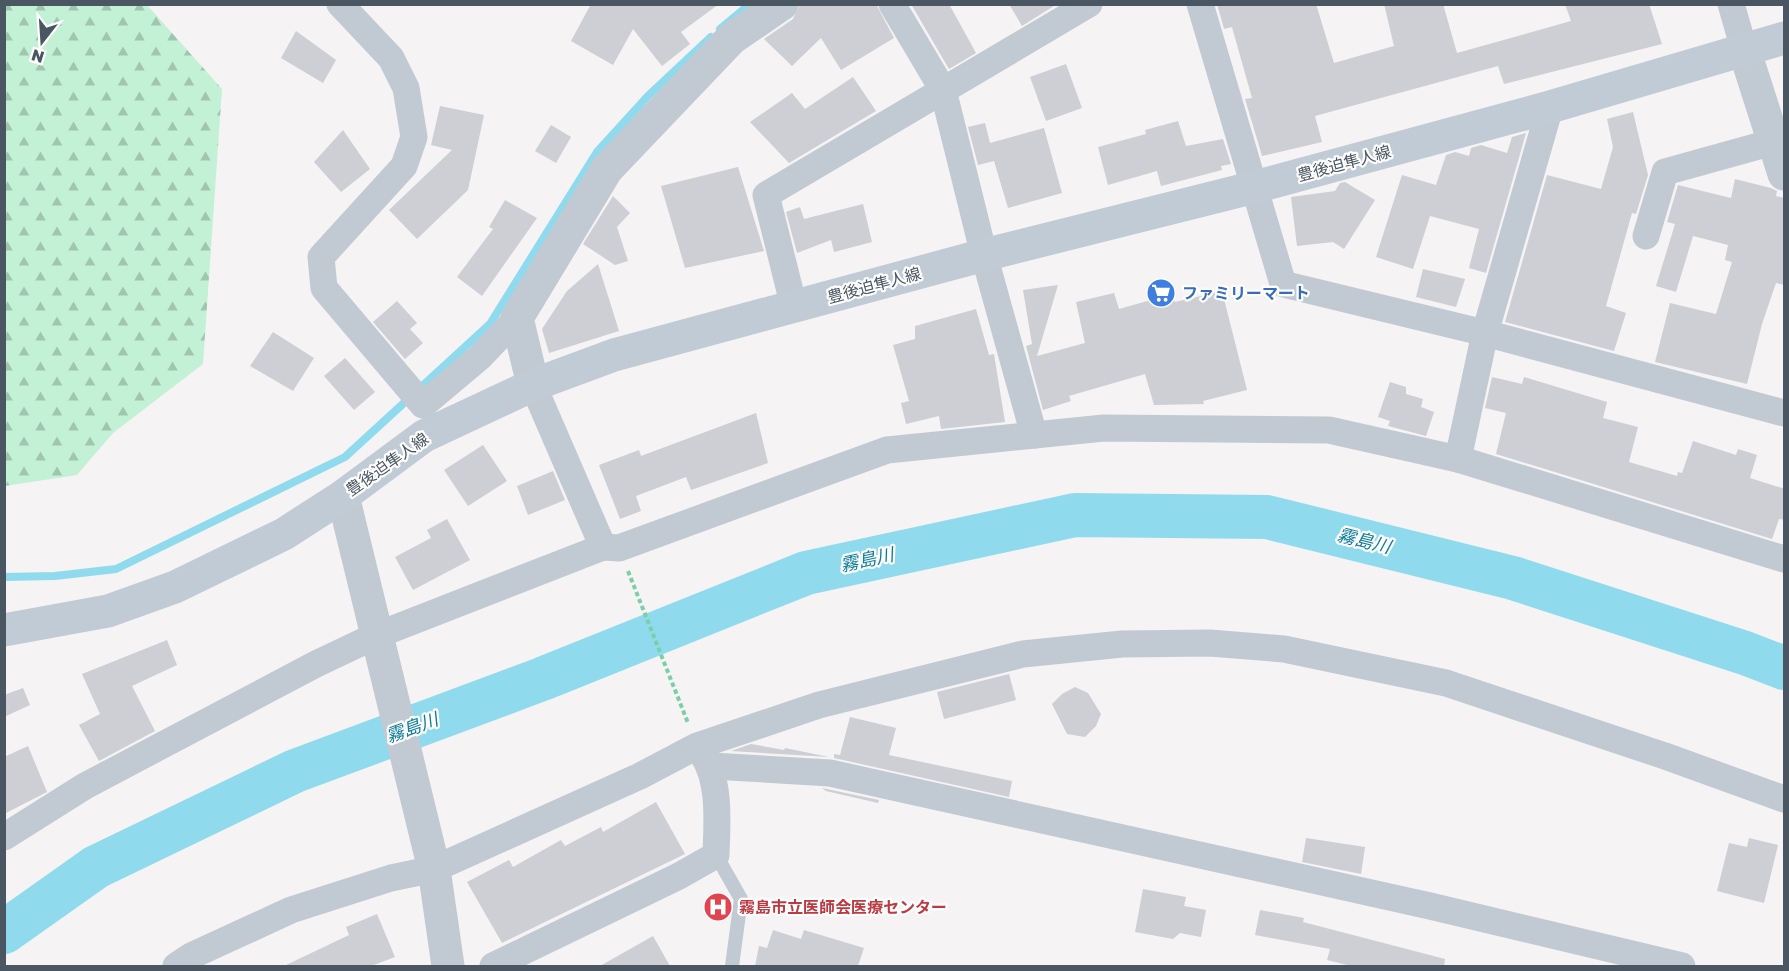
<svg xmlns="http://www.w3.org/2000/svg" width="1789" height="971" viewBox="0 0 1789 971" font-family="'Golos Text','Noto Sans JP',sans-serif">
<style>
.forest{fill:url(#forest-firs)}
.lines{fill:none;stroke-linecap:round;stroke-linejoin:round}
.stream{stroke:#90daee;stroke-width:8}
.river{stroke:#90daee;stroke-width:44}
.building{fill:#cdcfd5}
.path{stroke:#7ad0a6;stroke-width:4;stroke-dasharray:4.5 3;stroke-linecap:butt}
.service{stroke:#c1cad2;stroke-width:14}
.minor{stroke:#c1cad2;stroke-width:27}
.tertiary{stroke:#c1cad2;stroke-width:33}
.secondary{stroke:#c1cbd6;stroke-width:33}
.labels{text-anchor:middle;stroke-width:4.5;stroke-linejoin:round;paint-order:stroke}
.street-label{font-size:16px;fill:#4a5661;stroke:#fff}
.shop-label{font-size:16px;font-weight:bold;fill:#366cbe;stroke:#fff;text-anchor:start}
.health-label{font-size:16px;font-weight:bold;fill:#be3a42;stroke:#fff;text-anchor:start}
.water-label{font-size:18px;font-style:italic;fill:#0c7c9b;stroke:#fff}
</style>
<defs>
<pattern id="forest-firs" width="22" height="20" patternUnits="userSpaceOnUse" patternTransform="scale(1.5)"><rect width="22" height="20" fill="#c3f1d5"/><path d="M5 1l3.5 6h-7zM16 11l3.5 6h-7z" fill="#a0c6b0"/></pattern>
</defs>
<rect width="100%" height="100%" fill="#f5f3f3"/>
<path class="forest" d="M5 4 147 5 222 89 203 364 113 433 77 475 5 486Z"/>
<g class="lines">
<g class="stream">
<path d="M720 29 750 4"/>
<path d="M4 577 55 576 116 569 345 457 490 324 597 152 648 96 711 37"/>
</g>
<path class="river" d="M4 932 96 867 295 771 542 679 806 573 1075 515 1267 517 1513 578 1745 653 1784 668"/>
</g>
<g class="building">
<path d="M591 4H719L681 32 690 44 662 66 633 29 613 65 571 41Z"/>
<path d="M800 4H876L894 38 841 70 821 38 792 66 764 39 793 19Z"/>
<path d="M911 4H949L976 53 949 69Z"/>
<path d="M1009 4H1057L1022 26Z"/>
<path d="M1217 4H1316L1334 63 1394 46 1384 4H1443L1457 53 1571 21 1565 4H1649L1662 44 1504 84 1498 66 1315 116 1322 142 1262 156 1245 99 1252 98 1232 27 1224 29Z"/>
<path d="M296 31 336 60 323 83 281 58Z"/>
<path d="M1066 64 1082 108 1046 121 1030 77Z"/>
<path d="M853 77 876 111 789 163 750 122 792 93 805 109Z"/>
<path d="M440 106 484 115 468 190 417 239 389 210 452 150 431 145Z"/>
<path d="M1633 112 1648 175 1636 214 1632 213 1606 306 1626 313 1614 351 1505 322 1547 175 1601 189 1613 147 1607 119Z"/>
<path d="M1178 121 1186 146 1223 139 1231 164 1221 166 1222 170 1161 186 1157 171 1108 185 1098 147 1146 134 1145 130Z"/>
<path d="M985 123 990 143 1044 128 1062 193 1008 208 994 161 978 165 968 127Z"/>
<path d="M551 125 571 137 556 163 535 151Z"/>
<path d="M343 130 370 169 341 192 314 162Z"/>
<path d="M1526 133 1486 273 1469 268 1479 229 1430 216 1413 269 1376 257 1402 175 1436 185 1446 155 1455 152 1469 156 1471 148 1481 145 1507 153 1512 137Z"/>
<path d="M738 167 764 251 685 268 661 186Z"/>
<path d="M1735 179 1771 188 1777 191 1776 196 1785 198V285L1776 283 1762 324 1747 384 1655 362 1670 303 1716 314 1732 262 1725 260 1728 245 1693 236 1676 292 1656 286 1675 224 1667 222 1678 185 1731 198Z"/>
<path d="M1345 182 1375 200 1344 249 1333 242 1297 246 1291 197 1335 191 1340 183Z"/>
<path d="M613 196 630 213 617 227 628 261 615 265 583 244Z"/>
<path d="M505 200 537 218 482 296 457 277 493 229 489 227Z"/>
<path d="M863 204 872 242 834 252 831 240 797 253 786 212 800 207 804 219Z"/>
<path d="M598 264 619 331 549 353 542 329 567 291Z"/>
<path d="M1423 269 1465 279 1456 307 1416 297Z"/>
<path d="M1058 285 1037 356 1085 343 1076 302 1114 293 1119 309 1172 294 1175 302 1222 291 1247 390 1203 401 1204 404 1154 405 1145 374 1069 396 1071 401 1043 410 1026 346 1032 344 1023 290Z"/>
<path d="M397 301 417 323 410 329 423 343 405 359 373 322Z"/>
<path d="M976 309 989 355 994 354 1005 422 941 429 939 416 906 424 901 403 909 401 893 345 915 339V326Z"/>
<path d="M273 332 314 358 293 391 250 366Z"/>
<path d="M345 358 375 392 354 410 324 376Z"/>
<path d="M1492 377 1522 384 1524 377 1607 402 1603 418 1638 427 1629 462 1677 476 1678 472 1682 473 1693 441 1736 455 1738 449 1757 455 1750 478 1785 489V520L1779 519 1772 539 1496 454 1506 413 1485 408Z"/>
<path d="M1390 382 1406 387V394L1423 399 1421 407 1434 412 1426 436 1388 426 1390 421 1378 417Z"/>
<path d="M756 413 768 463 691 490 686 477 636 496 641 511 620 519 599 465 639 450 641 456Z"/>
<path d="M483 445 507 481 468 506 444 470Z"/>
<path d="M553 471 565 500 528 515 517 486Z"/>
<path d="M447 519 470 560 413 590 395 557 431 538 427 530Z"/>
<path d="M167 640 177 665 132 686 155 731 99 761 79 725 100 714 82 674Z"/>
<path d="M1009 674 1016 700 944 719 937 692Z"/>
<path d="M1075 687 1088 693 1101 714 1096 726 1085 737 1067 734 1052 704 1062 694Z"/>
<path d="M23 688 30 705 4 717V695Z"/>
<path d="M850 717 896 728 889 755 1012 781 1009 797 834 758V754L840 755Z"/>
<path d="M751 744 784 750 785 748 829 757 731 751Z"/>
<path d="M28 746 47 792 4 814V757Z"/>
<path d="M822 788 879 800 878 803 826 791Z"/>
<path d="M656 802 685 854 502 943 467 882 509 860 513 867 561 840 565 846 601 827 603 832Z"/>
<path d="M1306 838 1365 847 1361 874 1302 862Z"/>
<path d="M1749 838 1778 845 1764 903 1717 891 1729 843 1747 847Z"/>
<path d="M1143 889 1186 897 1184 906 1206 910 1201 937 1180 933 1173 939 1135 932Z"/>
<path d="M1260 910 1304 918 1303 922 1445 959 1444 966H1351L1327 960 1330 949 1255 935Z"/>
<path d="M377 914 395 957 371 966H284L349 935 346 927Z"/>
<path d="M773 930 801 939 804 930 864 948 858 966H755L759 946 767 948Z"/>
<path d="M653 936 670 966H600Z"/>
</g>
<g class="lines">
<path class="path" d="M628 571 688 723"/>
<path class="service" d="M716 855 741 899 732 966"/>
<g class="minor">
<path d="M340 4 391 58 406 88 414 137 404 166 321 257 324 288 423 405 480 357 517 318"/>
<path d="M892 4 943 90 984 255 1034 435"/>
<path d="M1200 4 1283 284 1485 333 1784 413"/>
<path d="M1731 4 1744 49"/>
<path d="M1646 236 1665 172 1773 142"/>
<path d="M794 307 766 195 1089 4"/>
<path d="M533 385 603 547"/>
<path d="M1458 459 1485 333 1550 107"/>
<path d="M712 766 830 773 1430 906 1682 966"/>
<path d="M4 837 85 786 316 664 375 636 603 547 619 548 887 450 1104 428 1329 430 1458 459 1784 559"/>
<path d="M176 966 191 956 291 910 391 878 434 869 640 776 697 746 819 705 1023 654 1122 644 1210 643 1284 649 1446 683 1665 756 1784 799"/>
<path d="M493 966 679 876 716 855C717 822 721 780 701 752"/>
</g>
<g class="tertiary">
<path d="M1744 49 1784 174"/>
<path d="M533 385 517 318 607 169 731 39 782 4"/>
<path d="M343 496 434 869 448 966"/>
</g>
<path class="secondary" d="M4 630 108 611 175 587 284 534 343 496 424 436 533 385 614 355 984 255 1255 187 1550 107 1784 38"/>
</g>
<defs>
<g id="supermarket-disc" transform="scale(1.5)"><circle r="9.5" fill="#3f7fe0" stroke="#fff"/><path d="M-6-5.5h2.5l.6 2H6L4.5 2H-2.5L-4.4-4H-6ZM-1.5 3.2a1.3 1.3 0 1 0 .1 0ZM3 3.2a1.3 1.3 0 1 0 .1 0Z" fill="#fff"/></g>
<g id="hospital-disc" transform="scale(1.5)"><circle r="9.5" fill="#e0444e" stroke="#fff"/><path d="M-5-5h3v3.5h4V-5h3V5h-3V1.5h-4V5h-3Z" fill="#fff"/></g>
</defs>
<g fill-rule="evenodd">
<use href="#supermarket-disc" x="1161" y="293"/>
<use href="#hospital-disc" x="718" y="907"/>
</g>
<g class="labels">
<g class="street-label">
<text transform="translate(1344 163) rotate(-15)" y="6">豊後迫隼人線</text>
<text transform="translate(874 285) rotate(-15)" y="6">豊後迫隼人線</text>
<text transform="translate(387 464) rotate(-35)" y="6">豊後迫隼人線</text>
</g>
<g class="shop-label">
<text x="1182" y="299">ファミリーマート</text>
</g>
<g class="health-label">
<text x="739" y="913">霧島市立医師会医療センター</text>
</g>
<g class="water-label">
<text transform="translate(1364 541) rotate(14)" y="6">霧島川</text>
<text transform="translate(867 560) rotate(-12)" y="6">霧島川</text>
<text transform="translate(412 728) rotate(-20)" y="6">霧島川</text>
</g>
</g>
<rect width="1789" height="971" fill="none" stroke="#4a5661" stroke-width="12"/>
<g transform="translate(42 42) rotate(197)" stroke="#ffffff" stroke-width="4.5" paint-order="stroke">
<path d="M0-4.5L10 22L0 15L-10 22Z" fill="#4a5661"/>
<text y="-9" font-size="16" font-weight="bold" text-anchor="middle" fill="#4a5661">N</text>
</g>
</svg>
